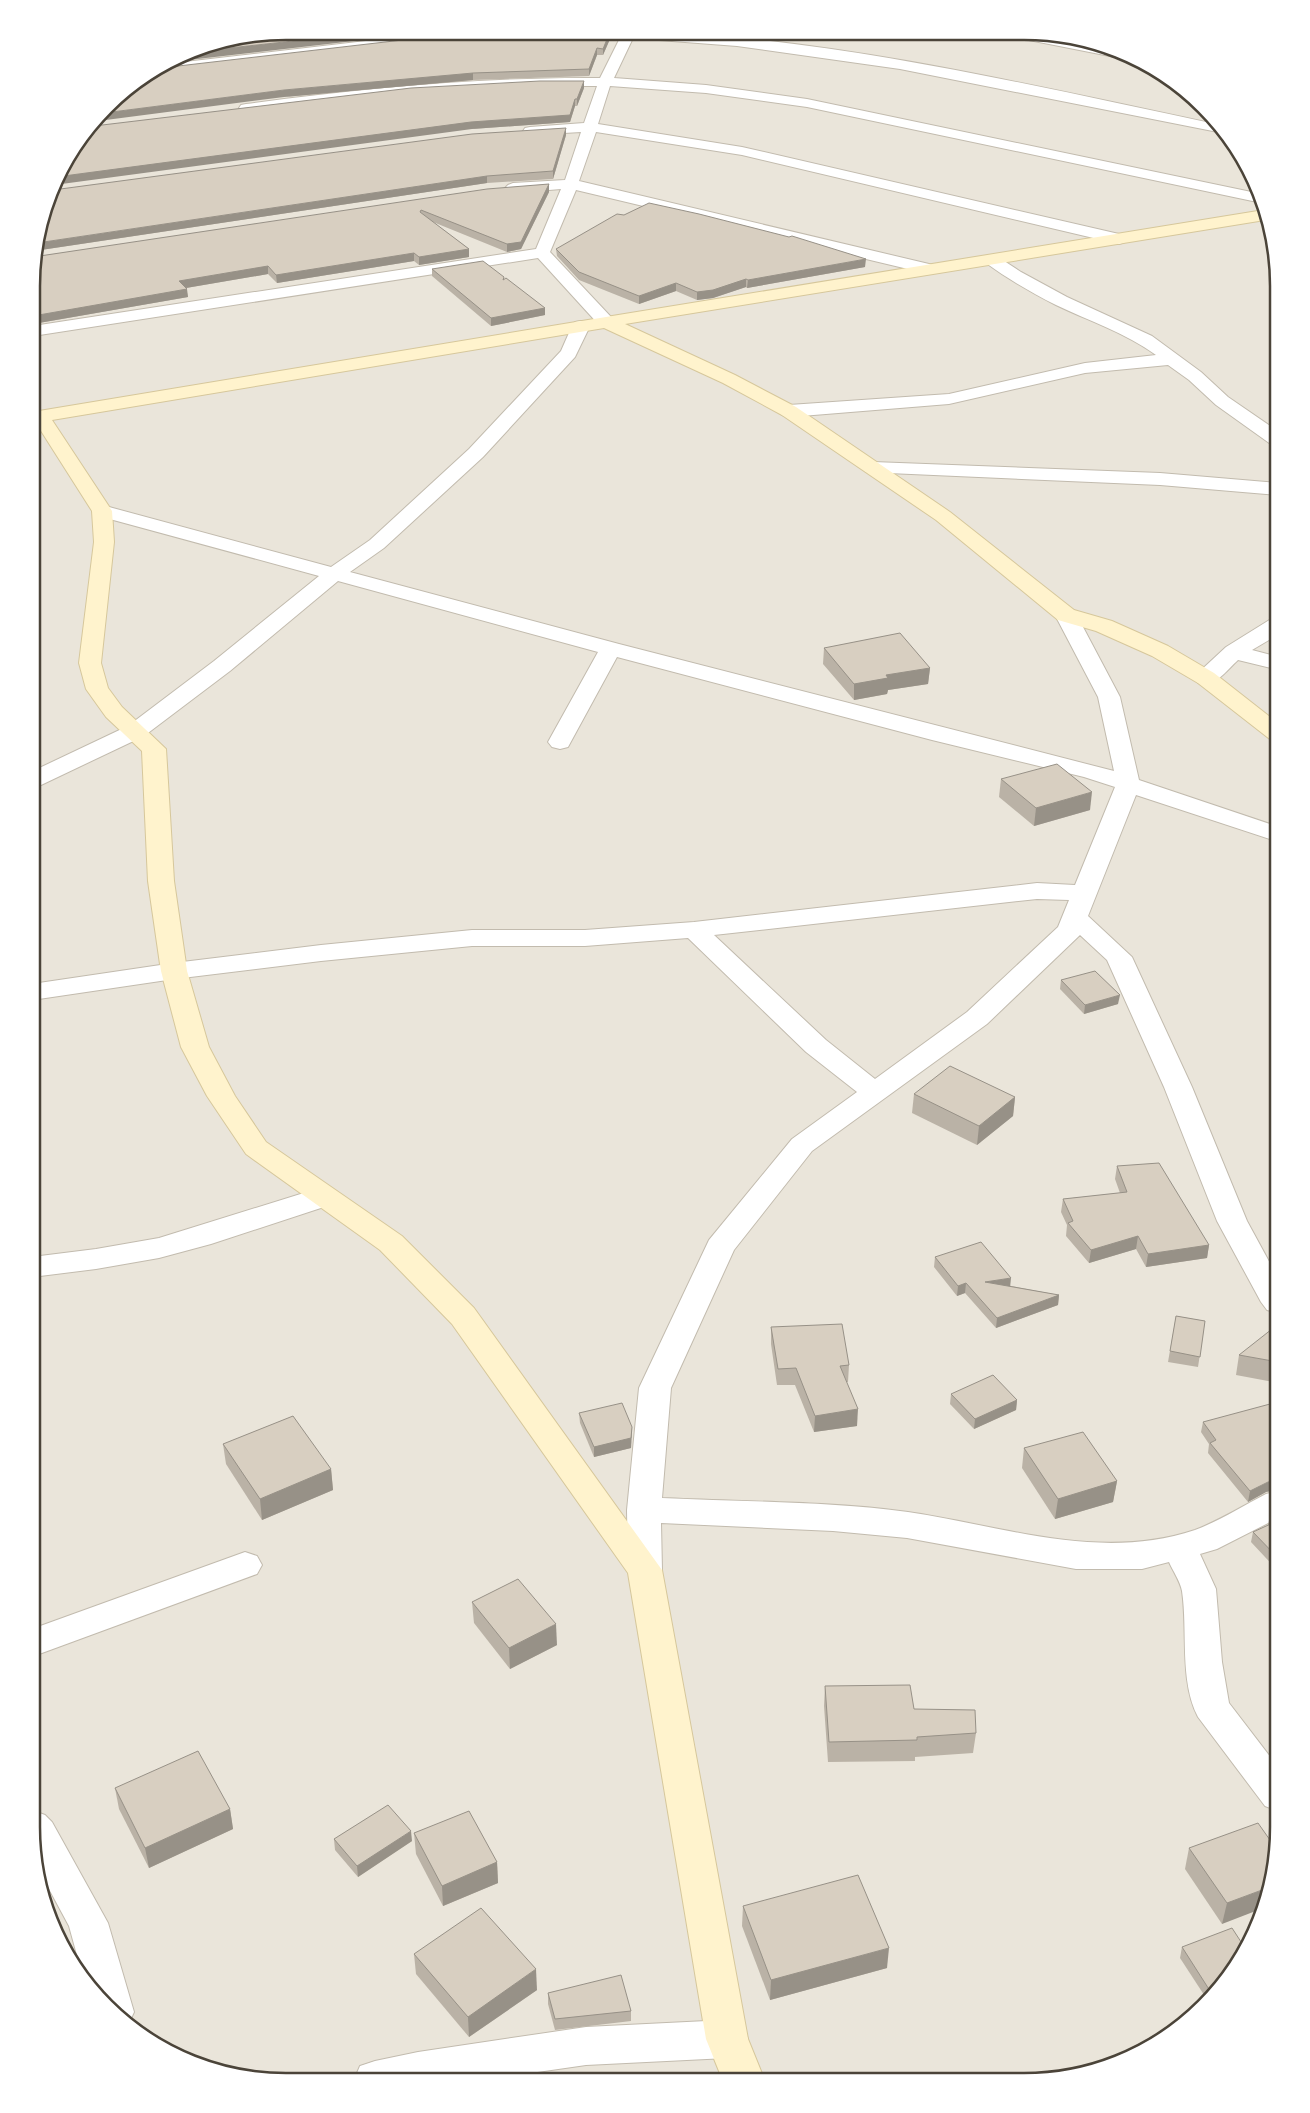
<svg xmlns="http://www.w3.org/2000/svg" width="1310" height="2113" viewBox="0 0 1310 2113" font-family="Signika,sans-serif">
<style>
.residential{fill:#eae5da}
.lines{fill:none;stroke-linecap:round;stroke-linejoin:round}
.street-casing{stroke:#c2bbae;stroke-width:2}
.secondary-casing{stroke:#d6c79b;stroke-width:2}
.street{fill:#fff;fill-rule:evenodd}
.secondary{fill:#fff3cd;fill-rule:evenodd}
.wall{fill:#bab2a6}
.shaded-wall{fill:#979187}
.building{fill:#d8cfc1;stroke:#979187}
.rim{fill:none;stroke:#4b4439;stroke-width:2.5}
</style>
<rect width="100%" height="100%" fill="#f6f3ec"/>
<path class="residential" d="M286 31 1058 33 1122 51 1179 84 1226 131 1259 189 1279 286 1278 1844 1265 1909 1226 1982 1179 2029 1121 2062 1024 2082 253 2080 188 2062 131 2029 84 1982 51 1924 31 1827 33 253 58 173 118 95 189 51Z"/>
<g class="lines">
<g class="street-casing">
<g id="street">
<path d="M565 32C601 32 636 30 671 32 856 43 1039 87 1220 125L1228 134 900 69 737 46 633 38 614 78 706 85 807 99 1261 194 1262 203 807 107 706 93 610 86 598 124 742 147 1119 234 1125 236 1127 239 1125 242 1119 244 742 155 596 132 579 181 929 264 935 266 937 269 935 272 929 274 576 190 550 252 612 318 615 322 612 326 606 327 600 326 538 258 33 336V326L536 249 561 189 513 193 508 191 505 188 508 185 513 183 565 180 581 132 530 135 525 134 523 131 525 128 530 127 584 123 597 86C479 85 363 97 246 112L241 111 239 108 241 105 246 104C364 88 481 77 600 78L620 38 572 36Z"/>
<path d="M1007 33C1041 33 1105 41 1135 58L1130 60 1013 37Z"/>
<path d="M409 36 416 40 414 43 160 73 155 72 167 64Z"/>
<path d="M992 255 998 257 1021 272 1067 297 1152 336 1201 372 1228 397 1279 432V447L1272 445 1216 405 1189 380 1168 365 1085 373 949 404 789 417 782 415 780 411 782 407 789 405 949 394 1085 363 1156 355C1126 333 1089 321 1056 305 1032 293 1008 279 986 263L984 260 986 257Z"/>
<path d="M581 321 587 322 590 326 575 357 483 457 384 548 350 572 619 644 1114 771 1098 697 1055 615 1058 610 1066 609 1074 610 1120 697 1139 780 1279 827V842L1136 795 1088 916 1132 957 1192 1087 1247 1221 1278 1278V1313L1267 1310 1261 1302 1217 1221 1164 1087 1107 960 1080 935 987 1024 812 1151 734 1250 671 1388 662 1498C743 1502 827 1501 908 1512 1004 1526 1099 1562 1195 1530 1219 1521 1243 1506 1266 1494L1278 1491V1518L1217 1549 1200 1554 1216 1589 1222 1662 1229 1703 1278 1767V1811L1265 1806 1198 1717C1179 1681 1188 1630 1182 1591 1180 1581 1173 1571 1169 1562L1142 1569H1076L907 1538 833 1531 661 1523 662 1570 657 1579 645 1583 633 1579 628 1570 627 1510 639 1388 709 1240 792 1139 857 1092 806 1052 688 938 585 946H472L321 961 174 979 32 1000V984L174 963 321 945 472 930H585L694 922 1037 883 1075 885 1115 787 1084 777 932 740 617 657 568 747 560 749 552 747 548 742 598 652 338 581 230 671 144 736 41 785 33 787V771L128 726 214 661 319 576 95 515 92 511 95 507 102 505 109 507 331 567 370 540 469 449 561 351 572 326 575 322ZM1037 899 1069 900 1058 927 967 1012 875 1079 826 1040 714 935Z"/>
<path d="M873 462 1160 473 1279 483V495L1160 485 866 472 863 468 866 464Z"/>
<path d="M1279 618V634L1252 650 1279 657V670L1238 660C1226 671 1216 687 1198 683L1195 678 1198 673 1226 647 1271 619Z"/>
<path d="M323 1187 333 1190 338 1197 333 1204 211 1244 159 1258 96 1269 32 1277V1257L96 1249 159 1238Z"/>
<path d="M245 1552 257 1556 262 1565 257 1574 31 1657 32 1629Z"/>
<path d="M31 1810 45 1815 52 1822 108 1923 134 2012 128 2025 85 1984 69 1926 41 1874 31 1827Z"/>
<path d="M727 2020 742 2026 748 2039 742 2052 727 2058 586 2065 483 2080H354L360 2066 375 2061 418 2052 586 2027Z"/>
</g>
</g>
<g class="secondary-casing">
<path id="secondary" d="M1264 210 1265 220 625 324 735 375 796 407 950 512 1074 610 1112 621 1168 646 1214 673 1279 724V742L1271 740 1198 683 1152 656 1096 631 1058 620 936 520 782 415 723 383 604 328 52 420 112 511 114 542 101 663 108 688 122 707 166 749 174 881 187 971 209 1047 235 1096 266 1142 402 1236 474 1308 662 1570 748 2039 765 2081H723L706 2039 628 1573 452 1324 380 1250 246 1154 207 1096 181 1047 161 971 148 881 142 751 106 717 86 689 79 663 94 542 92 511 36 423 33 424V412L606 317Z"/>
</g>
<use href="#street" class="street"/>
<use href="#secondary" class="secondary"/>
</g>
<g class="wall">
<path d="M610 39 603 55H597L589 76 473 80 284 97Z"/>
<path d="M584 88 577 106H575L570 122 472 129Z"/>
<path d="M566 135 553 179 487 183 34 251Z"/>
<path d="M549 184V192L521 249 507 252 433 222 469 249V257L419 265 414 261 277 283 268 274 186 288 188 297 33 324V257Z"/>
<path d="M556 249 865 267 747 288 746 287 713 298 697 300 676 291 639 304 579 280 557 256Z"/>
<path d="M432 269 504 279 545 308V315L491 326 432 276Z"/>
<path d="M824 648 930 668 928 684 888 690 887 694 854 700 823 664Z"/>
<path d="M1001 779 1090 810 1034 826 999 797Z"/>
<path d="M1279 791V815L1272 811 1275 794Z"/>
<path d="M1061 980 1118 1004 1084 1014 1060 989Z"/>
<path d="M914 1094 1015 1097 1013 1116 977 1145 912 1113Z"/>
<path d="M1117 1166 1209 1245 1207 1258 1146 1267 1136 1249 1089 1263 1066 1236 1067 1225 1061 1212 1063 1199 1120 1193 1115 1179Z"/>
<path d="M935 1257 1011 1286 1059 1295 1058 1305 996 1328 965 1293 957 1296 934 1267Z"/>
<path d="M1176 1316 1205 1321 1198 1367 1168 1362Z"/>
<path d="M771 1327 849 1365 848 1382H846L857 1426 814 1432 795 1385H777L771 1344Z"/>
<path d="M1278 1332V1383L1236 1375 1239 1355Z"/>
<path d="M951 1394 1017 1400 1016 1410 974 1429 950 1404Z"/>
<path d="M579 1413 632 1427 631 1448 594 1457 580 1423Z"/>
<path d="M1203 1422 1266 1492 1248 1502 1208 1453 1209 1444 1201 1432Z"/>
<path d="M223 1444 331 1469 333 1490 262 1520 226 1464Z"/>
<path d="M1024 1448 1117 1481 1113 1502 1055 1519 1022 1468Z"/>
<path d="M1278 1510V1571L1251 1542 1253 1532 1268 1526 1270 1515Z"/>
<path d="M472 1602 557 1645 510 1669 474 1623Z"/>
<path d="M825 1686 914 1709 976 1733 973 1753 915 1757V1761L828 1762 824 1706Z"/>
<path d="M115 1788 230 1809 233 1829 149 1868 119 1809Z"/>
<path d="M414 1833 497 1862 498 1883 443 1906 416 1854Z"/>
<path d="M334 1839 412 1841 358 1877 335 1850Z"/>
<path d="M1189 1848 1277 1850 1222 1924 1185 1869Z"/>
<path d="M743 1906 887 1968 770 2000 742 1926Z"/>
<path d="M1182 1947 1226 1982 1208 2001 1180 1958Z"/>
<path d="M414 1954 537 1990 469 2037 416 1974Z"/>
<path d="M548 1993 631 2011V2021L555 2030 548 2004Z"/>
</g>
<g class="shaded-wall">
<path d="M375 32H432L171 62 184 53Z"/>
<path d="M610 32V39L603 55V49Z"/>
<path d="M597 48V55L589 76V69Z"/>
<path d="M473 73V80L284 97 98 121 104 113 284 90Z"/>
<path d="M584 81V88L577 106V99Z"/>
<path d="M575 99V106L570 122 472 129 54 185 56 177Z"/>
<path d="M566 128V135L553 179V171Z"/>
<path d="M487 176V183L34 251 37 243Z"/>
<path d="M549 184V192L521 249 507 252V244Z"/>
<path d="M469 249V257L419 265V257Z"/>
<path d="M414 253V261L277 283 276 275Z"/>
<path d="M866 259 865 267 747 288 748 280Z"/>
<path d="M268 266V274L180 289 179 281Z"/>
<path d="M746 279V287L713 298 697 300V292Z"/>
<path d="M676 283V291L639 304V296Z"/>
<path d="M187 289 188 297 33 324V316Z"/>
<path d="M545 308V315L491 326V318Z"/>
<path d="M930 668 928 684 888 690 887 694 854 700V684L886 675Z"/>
<path d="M1092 792 1090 810 1034 826 1036 808Z"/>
<path d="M1120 995 1118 1004 1084 1014 1085 1005Z"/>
<path d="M1015 1097 1013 1116 977 1145 979 1126Z"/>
<path d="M1138 1236 1136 1249 1089 1263 1091 1250Z"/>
<path d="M1209 1245 1207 1258 1146 1267 1148 1254Z"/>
<path d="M1011 1278 1010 1288 985 1282Z"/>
<path d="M966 1283 965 1293 957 1296 958 1286Z"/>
<path d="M1059 1295 1058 1305 996 1328 997 1318Z"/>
<path d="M1017 1400 1016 1410 974 1429 975 1419Z"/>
<path d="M858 1409 857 1426 814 1432 815 1416Z"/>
<path d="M632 1427 631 1448 594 1457V1447Z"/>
<path d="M331 1469 333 1490 262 1520 260 1499Z"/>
<path d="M1278 1480V1490L1266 1492 1248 1502 1250 1491 1268 1482Z"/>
<path d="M1117 1481 1113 1502 1055 1519 1058 1499Z"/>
<path d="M556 1624 557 1645 510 1669 509 1648Z"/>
<path d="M230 1809 233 1829 149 1868 145 1848Z"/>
<path d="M411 1831 412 1841 358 1877 357 1866Z"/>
<path d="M497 1862 498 1883 443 1906 442 1886Z"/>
<path d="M1270 1887 1266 1907 1222 1924 1227 1903Z"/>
<path d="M889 1948 887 1968 770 2000 771 1980Z"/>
<path d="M536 1969 537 1990 469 2037 468 2017Z"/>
</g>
<g class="building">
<path d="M286 31 375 32 184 53 189 51Z"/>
<path d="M545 32H610L603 49 597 48 589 69 473 73 284 90 104 113 118 95 161 68 437 36Z"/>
<path d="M540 81H584L577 99H575L570 115 471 122 56 177 58 173 94 126 411 88Z"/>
<path d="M566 128 553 171 487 176 37 243 53 190 472 134Z"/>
<path d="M549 184 521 242 507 244 421 210 420 212 469 249 419 257 414 253 276 275 268 266 179 281 187 289 33 316V257L487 189Z"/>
<path d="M649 203 699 214 789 237 792 236 866 259 748 280 746 279 713 290 697 292 676 283 639 296 579 272 556 249 617 214 624 215Z"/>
<path d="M483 261 504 277 503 280 506 278 545 308 491 318 432 269Z"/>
<path d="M900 633 930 668 886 675 888 678 854 684 824 648Z"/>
<path d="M1057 764 1092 792 1036 808 1001 779Z"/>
<path d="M1095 971 1120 995 1085 1005 1061 980Z"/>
<path d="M950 1066 1015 1097 979 1126 914 1094Z"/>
<path d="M1159 1163 1209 1245 1148 1254 1138 1236 1091 1250 1068 1223 1073 1221 1063 1199 1127 1192 1117 1166Z"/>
<path d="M981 1242 1011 1278 985 1282 1059 1295 997 1318 966 1283 958 1286 935 1257Z"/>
<path d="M1176 1316 1205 1321 1200 1357 1170 1351Z"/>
<path d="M842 1324 849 1365 840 1366 858 1409 815 1416 796 1368 778 1369 771 1327Z"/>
<path d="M1272 1329 1278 1332V1362L1239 1355Z"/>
<path d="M993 1375 1017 1400 975 1419 951 1394Z"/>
<path d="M622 1403 632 1427 631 1438 594 1447 579 1413Z"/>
<path d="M1270 1404 1278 1414V1480L1268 1482 1250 1491 1210 1443 1216 1440 1203 1422Z"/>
<path d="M293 1416 331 1469 260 1499 223 1444Z"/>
<path d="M1083 1432 1117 1481 1058 1499 1024 1448Z"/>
<path d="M1278 1510V1558L1253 1532 1275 1522 1270 1515Z"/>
<path d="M518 1579 556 1624 509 1648 472 1602Z"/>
<path d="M910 1685 914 1709 975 1710 976 1733 917 1737V1740L829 1742 825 1686Z"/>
<path d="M198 1751 230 1809 145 1848 115 1788Z"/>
<path d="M388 1805 411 1831 357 1866 334 1839Z"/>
<path d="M469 1811 497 1862 442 1886 414 1833Z"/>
<path d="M1258 1823 1277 1850 1270 1887 1227 1903 1189 1848Z"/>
<path d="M858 1875 889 1948 771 1980 743 1906Z"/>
<path d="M481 1908 536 1969 468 2017 414 1954Z"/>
<path d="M1232 1928 1245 1948 1226 1982 1216 1992 1212 1994 1182 1947Z"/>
<path d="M621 1975 631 2011 555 2019 548 1993Z"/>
</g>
<path d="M0 0H1310V2113H0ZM286 40H1024A246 246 0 0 1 1270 286V1827A246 246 0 0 1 1024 2073H286A246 246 0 0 1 40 1827V286A246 246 0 0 1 286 40Z" fill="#fff" fill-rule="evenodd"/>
<path class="rim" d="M286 40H1024A246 246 0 0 1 1270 286V1827A246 246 0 0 1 1024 2073H286A246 246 0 0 1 40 1827V286A246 246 0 0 1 286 40Z"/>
</svg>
